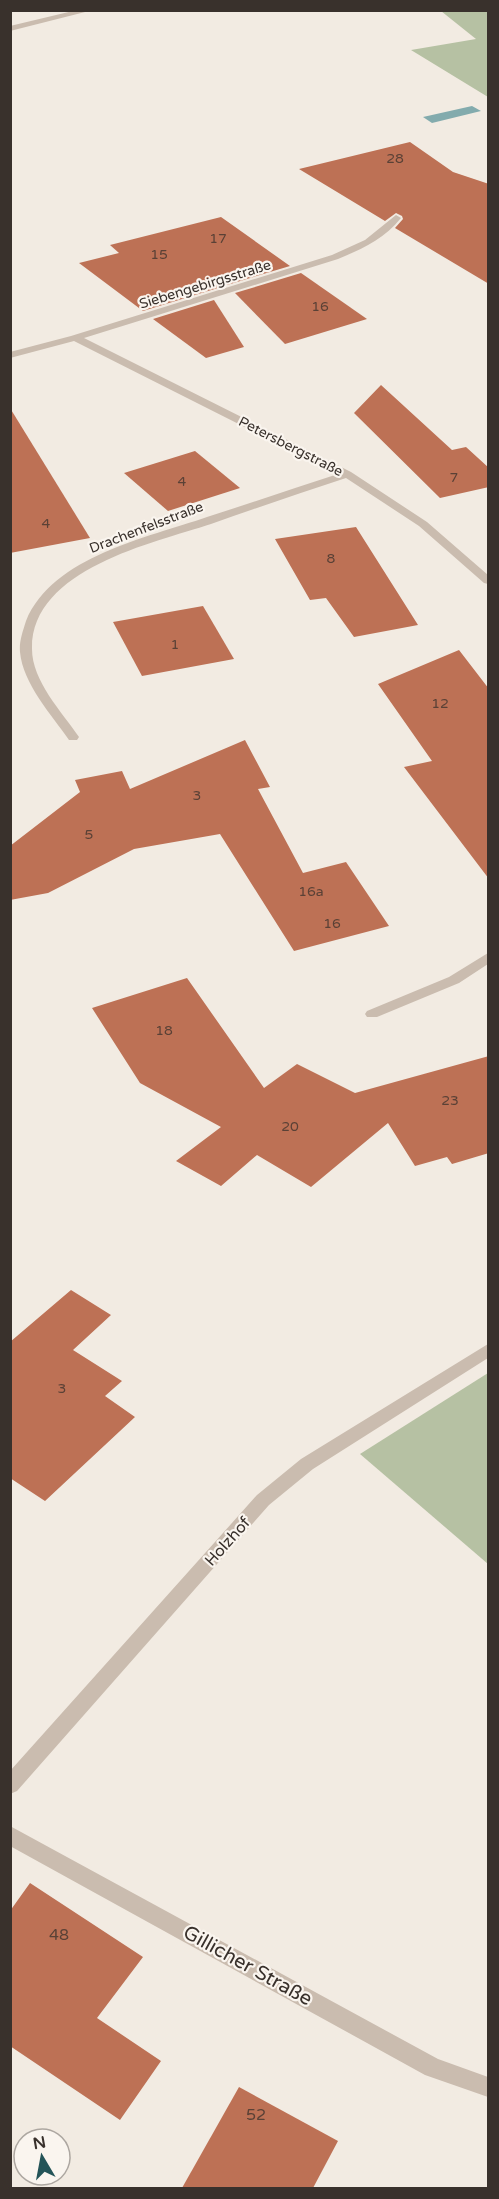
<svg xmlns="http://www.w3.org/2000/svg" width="499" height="2199" viewBox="0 0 499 2199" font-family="'Varela Round',sans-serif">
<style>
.green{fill:#b6c1a3}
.water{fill:#83abad}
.building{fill:#bd7155}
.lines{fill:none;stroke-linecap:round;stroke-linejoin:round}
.street{fill:#cabcaf;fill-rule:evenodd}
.labels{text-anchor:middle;stroke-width:4.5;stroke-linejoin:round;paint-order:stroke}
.number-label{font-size:14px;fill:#5a4136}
.far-street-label{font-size:14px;fill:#39312c;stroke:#faf5ef}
.street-label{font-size:16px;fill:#39312c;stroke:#faf5ef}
.near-number-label{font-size:16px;fill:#5a4136}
.near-street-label{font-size:20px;fill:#39312c;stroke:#faf5ef}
</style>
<rect width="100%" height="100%" fill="#f2ebe2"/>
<g class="green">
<path d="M441 11H488V97L411 50 476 39Z"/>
<path d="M488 1373V1564L360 1454Z"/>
</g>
<path class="water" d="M472 106 481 111 432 123 423 117Z"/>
<g class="building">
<path d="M410 142 453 172 489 184V284L395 228 403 219 402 216 396 213 385 221 299 169Z"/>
<path d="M221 217 290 266 227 285 225 284 221 287 143 311 79 263 119 253 110 245Z"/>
<path d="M301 273 367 319 285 344 235 293Z"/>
<path d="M214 300 244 347 206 358 153 319Z"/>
<path d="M381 385 452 450 466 447 489 468V487L440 498 354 413Z"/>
<path d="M10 408 90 538 10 553Z"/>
<path d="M195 451 240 488 168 511 124 473Z"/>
<path d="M356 527 418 625 354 637 326 598 310 600 275 539Z"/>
<path d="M203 606 234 659 142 676 113 622Z"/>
<path d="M459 650 489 689V879L404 767 432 761 378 684Z"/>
<path d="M245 740 270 787 258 789 303 873 346 862 389 926 294 951 220 834 134 849 48 893 10 900V846L80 792 75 780 122 771 130 789Z"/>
<path d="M187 978 264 1088 297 1064 355 1093 489 1056V1153L452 1164 447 1157 415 1166 388 1123 311 1187 257 1155 221 1186 176 1161 221 1127 140 1083 92 1008Z"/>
<path d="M71 1290 111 1315 73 1350 122 1381 105 1396 135 1417 45 1501 10 1478V1342Z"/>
<path d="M30 1883 143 1957 97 2018 161 2061 120 2120 10 2046V1911Z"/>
<path d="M239 2087 338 2141 313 2188H182Z"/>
</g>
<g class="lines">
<g class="street">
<path d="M77 10H93L10 31V26Z"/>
<path d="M396 215 401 218C384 239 362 249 338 259L84 338 351 472 427 522 488 575V584L484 583 419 526 346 478C301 493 256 508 211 524 153 543 31 569 32 649 32 681 62 712 79 737L77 740H69C51 714 23 684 20 652 19 641 23 631 26 621 53 556 147 538 207 517 251 503 294 488 338 474L74 341 10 358V352L71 336 332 255 365 240Z"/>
<path d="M488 953V964L459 983 377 1017H367L365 1014 367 1011 449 977Z"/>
<path d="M488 1344V1358L313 1469 269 1505 17 1791 10 1794V1771L257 1495 301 1459Z"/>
<path d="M10 1826 438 2059 488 2077V2097L425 2075 10 1846Z"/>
</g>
</g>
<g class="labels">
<g class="number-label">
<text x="395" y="163">28</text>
<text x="218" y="243">17</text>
<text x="159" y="259">15</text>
<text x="320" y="311">16</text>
<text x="454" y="482">7</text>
<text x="182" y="486">4</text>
<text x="46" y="528">4</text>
<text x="331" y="563">8</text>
<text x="175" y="649">1</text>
<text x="440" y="708">12</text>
<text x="197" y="800">3</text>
<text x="89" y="839">5</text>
<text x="311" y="896">16a</text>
<text x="332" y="928">16</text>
<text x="164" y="1035">18</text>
<text x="450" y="1105">23</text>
<text x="290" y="1131">20</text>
<text x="62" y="1393">3</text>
</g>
<g class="far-street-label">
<text transform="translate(205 284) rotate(-17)" y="5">Siebengebirgsstraße</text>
<text transform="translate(291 446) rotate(27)" y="5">Petersbergstraße</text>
<text transform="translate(146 527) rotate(-21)" y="5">Drachenfelsstraße</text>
</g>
<g class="street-label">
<text transform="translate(227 1541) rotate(-48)" y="6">Holzhof</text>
</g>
<g class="near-number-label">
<text x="59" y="1940">48</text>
<text x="256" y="2120">52</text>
</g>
<g class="near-street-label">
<text transform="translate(248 1965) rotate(29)" y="7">Gillicher Straße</text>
</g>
</g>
<rect width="499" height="2199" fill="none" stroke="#39312c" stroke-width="24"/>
<g transform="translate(42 2157) rotate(350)"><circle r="28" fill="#faf5ef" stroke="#ada7a1" stroke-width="1.5"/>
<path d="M0-4.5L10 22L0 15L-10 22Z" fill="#245458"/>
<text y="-9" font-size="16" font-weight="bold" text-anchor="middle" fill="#39312c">N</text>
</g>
</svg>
